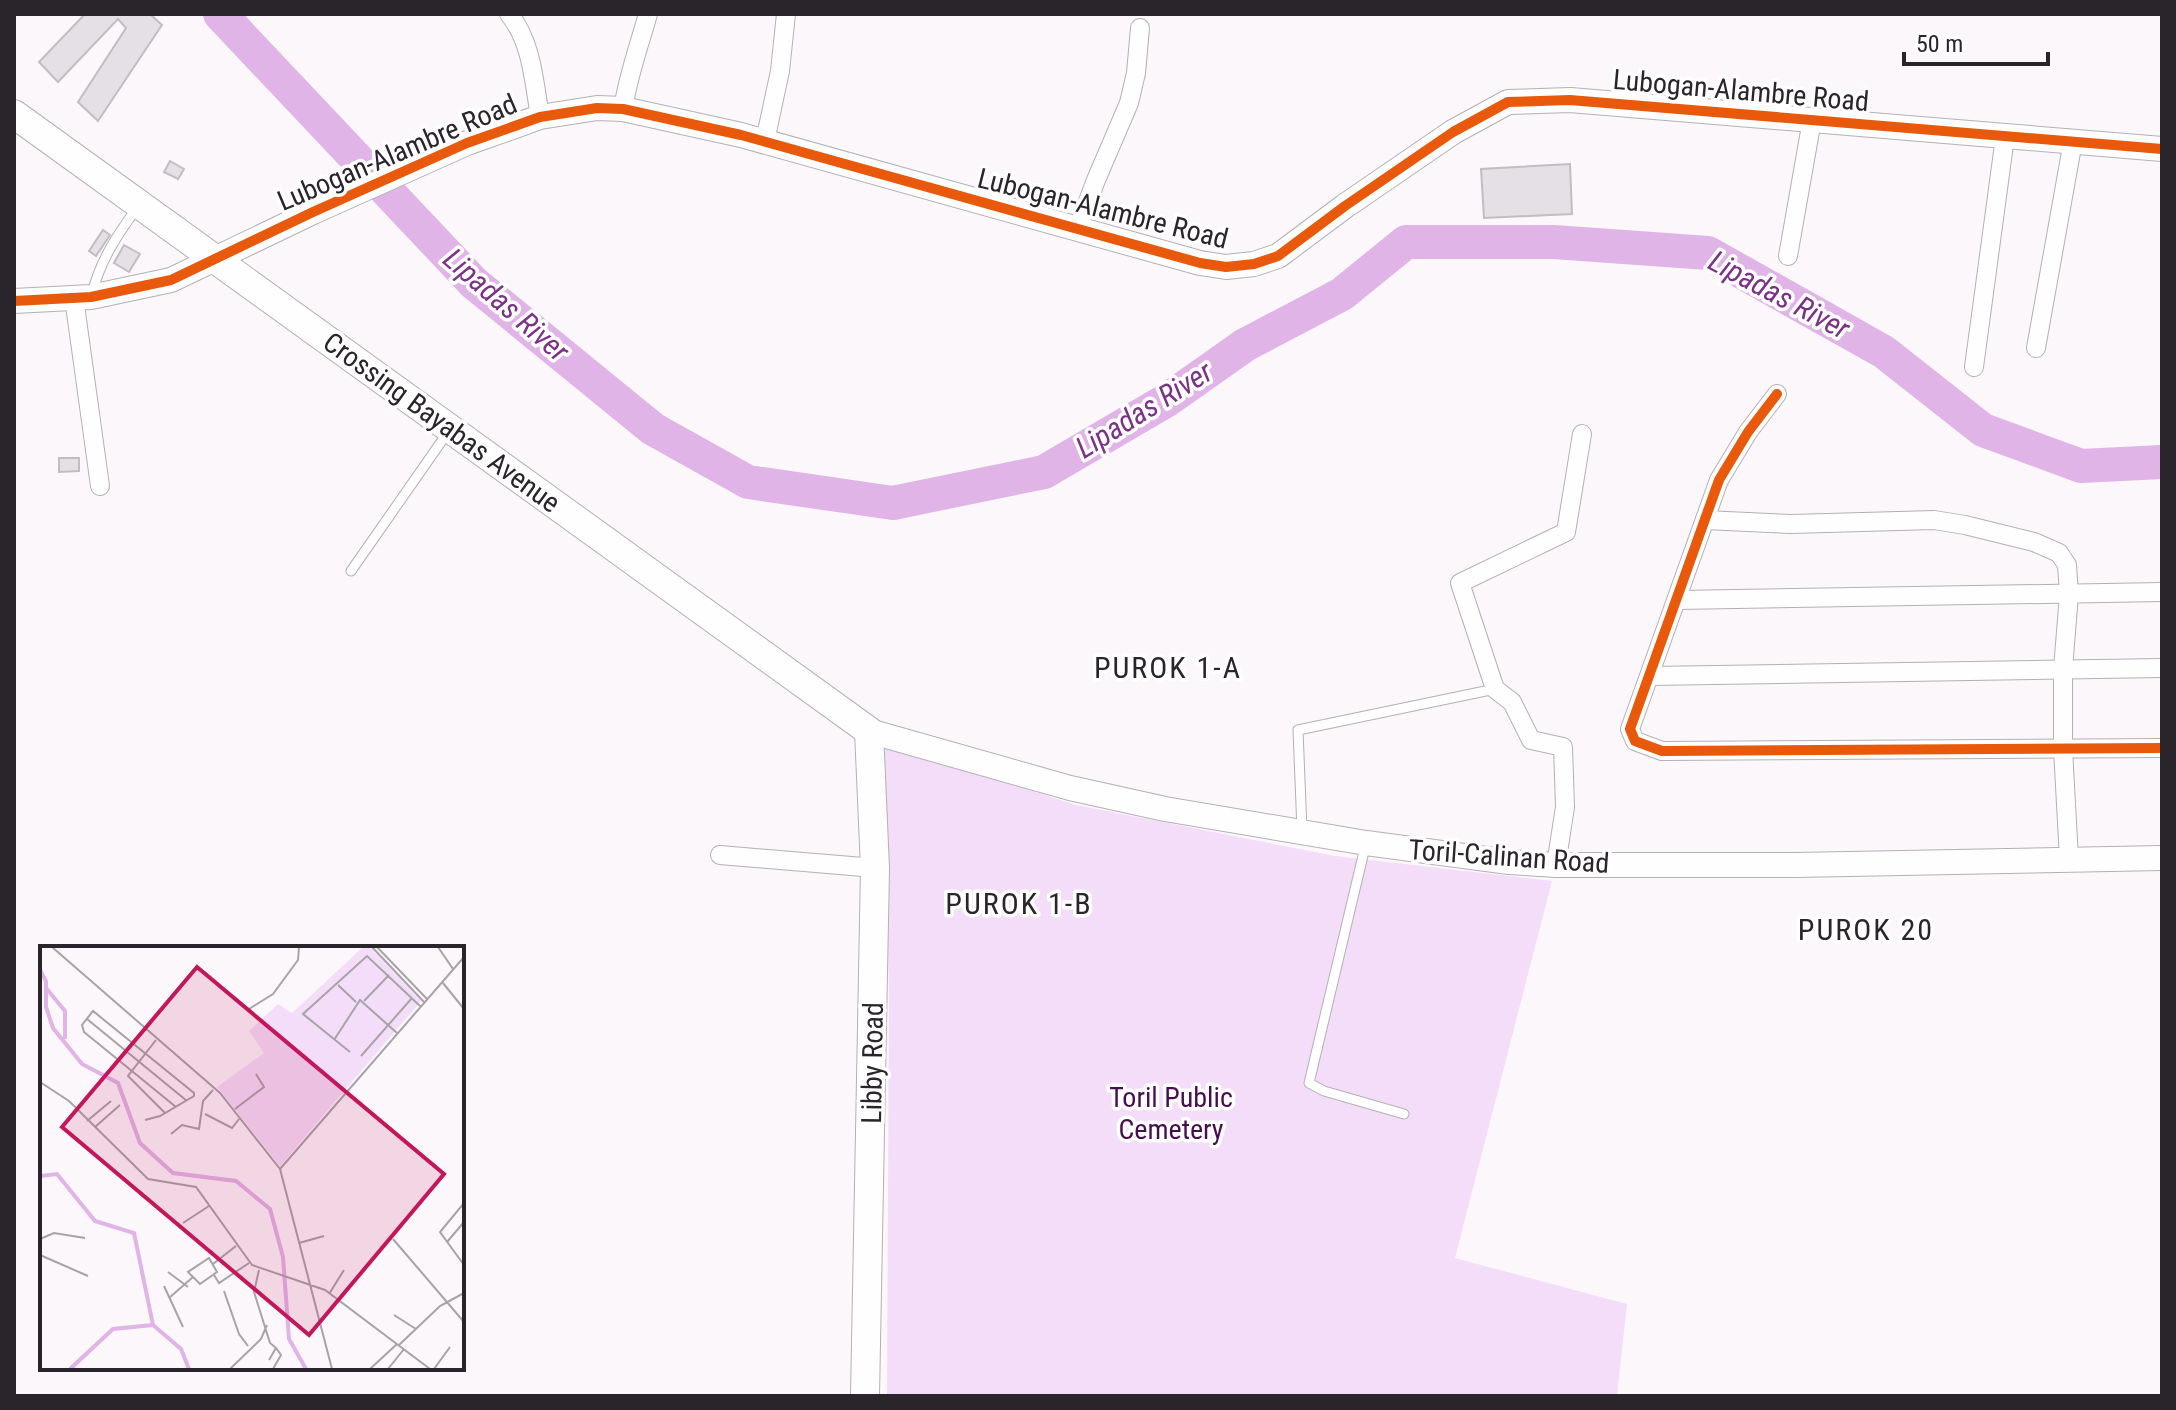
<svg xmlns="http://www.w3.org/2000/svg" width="2176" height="1410" viewBox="0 0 2176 1410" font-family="'Roboto Condensed',sans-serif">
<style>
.green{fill:#f4ddf8}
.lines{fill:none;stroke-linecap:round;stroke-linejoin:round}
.river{stroke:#e0b4e7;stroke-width:34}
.building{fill:#e4e0e5;stroke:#c1bdc2;stroke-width:2}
.lane-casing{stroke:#b4b0b4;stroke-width:11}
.street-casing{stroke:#b4b0b4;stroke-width:20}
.secondary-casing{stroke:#b4b0b4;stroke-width:26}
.primary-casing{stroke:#b4b0b4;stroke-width:30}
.lane{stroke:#fefefe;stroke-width:9}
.street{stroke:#fefefe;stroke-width:18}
.secondary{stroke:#fefefe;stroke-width:24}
.primary{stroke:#fefefe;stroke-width:28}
.cycleway-casing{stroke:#fff;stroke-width:15}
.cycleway{stroke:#e8590c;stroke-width:10}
.labels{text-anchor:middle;stroke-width:7;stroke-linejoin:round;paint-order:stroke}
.street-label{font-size:28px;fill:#2a252a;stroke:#fff}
.park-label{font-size:28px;fill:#460e4f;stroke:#fff}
.water-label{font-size:30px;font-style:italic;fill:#7b3286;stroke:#fff}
.neighbourhood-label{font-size:30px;letter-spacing:2px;fill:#2a252a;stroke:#fff}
.inset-river{fill:none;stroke:#e0b4e7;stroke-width:4}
.inset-road{fill:none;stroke:#a7a3a7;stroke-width:2}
.view{fill:#c2185b;fill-opacity:0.15;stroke:#c2185b;stroke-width:4}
.inset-edge{fill:none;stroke:#2a252a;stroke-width:4}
</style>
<rect width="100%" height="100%" fill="#fbf7fb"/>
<path class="green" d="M884 743 1076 805 1335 856 1552 881 1455 1258 1627 1304 1617 1396H887L889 991Z"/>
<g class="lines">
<path class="river" d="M220 14 474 283 653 429 748 482 893 503 1044 472 1167 400 1245 345 1342 294 1406 242H1554L1708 253 1884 352 1983 430 2081 466 2162 462"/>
</g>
<g class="building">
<path d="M85 14H150L162 25 98 121 78 102 126 28 118 19 58 82 39 62Z"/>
<path d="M170 161 184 169 178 179 164 172Z"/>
<path d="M1570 164 1572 214 1484 218 1481 169Z"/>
<path d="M103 230 110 235 96 256 89 251Z"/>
<path d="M124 245 140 254 129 272 114 263Z"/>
<path d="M59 458H79V471L59 472Z"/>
</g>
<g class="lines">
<g class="lane-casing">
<g id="lane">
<path d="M92 294C100 261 117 235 137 208"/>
<path d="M351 571 448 432"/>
<path d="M1302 830 1298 730 1495 689"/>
<path d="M1366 843 1309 1083 1324 1091 1404 1114"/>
</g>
</g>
<g class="street-casing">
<g id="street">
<path d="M509 14C532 42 534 82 540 117"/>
<path d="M623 109C628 76 639 46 648 14"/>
<path d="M765 141 780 71 786 14"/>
<path d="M1078 228 1096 180 1129 103 1136 73 1140 28"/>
<path d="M1788 256 1812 120"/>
<path d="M74 298 100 486"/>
<path d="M2036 348 2073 141"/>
<path d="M1974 367 2005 137"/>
<path d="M1777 394 1748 432 1719 480 1630 729 1635 741 1662 751 2162 748"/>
<path d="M1705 520 1791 524 1934 520 1965 525 2034 542 2059 553 2067 565 2069 594 2063 669V749L2069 859"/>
<path d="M1677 600 2162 592"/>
<path d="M1650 676 2162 668"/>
<path d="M720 855 875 868"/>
<path d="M1556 865 1565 807 1563 747 1531 740 1512 702 1495 689 1460 583 1566 532 1582 434"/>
</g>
</g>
<g class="secondary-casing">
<g id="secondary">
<path d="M14 301 91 297 171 280 313 212 467 143 540 117 597 108 623 109 741 135 1200 263 1226 267 1254 264 1278 256 1345 206 1453 132 1508 102 1570 100 2162 149"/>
<path d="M869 731 1070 788 1165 809 1366 843 1509 862 1556 865H1796L2162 858"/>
</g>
</g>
<g class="primary-casing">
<path id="primary" d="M14 114 869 731 875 868 865 1396"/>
</g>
<use href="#lane" class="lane"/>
<use href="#street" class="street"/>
<use href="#secondary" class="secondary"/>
<use href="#primary" class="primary"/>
<g class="cycleway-casing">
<g id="cycleway">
<path d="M14 301 91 297 171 280 313 212 467 143 540 117 597 108 623 109 741 135 1200 263 1226 267 1254 264 1278 256 1345 206 1453 132 1508 102 1570 100 2162 149"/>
<path d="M1777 394 1748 432 1719 480 1630 729 1635 741 1662 751 2162 748"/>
</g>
</g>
<use href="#cycleway" class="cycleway"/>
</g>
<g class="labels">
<g class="street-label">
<text transform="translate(1741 90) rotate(5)" y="10">Lubogan-Alambre Road</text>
<text transform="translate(397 152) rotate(-23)" y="10">Lubogan-Alambre Road</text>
<text transform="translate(1103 208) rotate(14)" y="10">Lubogan-Alambre Road</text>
<text transform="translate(442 422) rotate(36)" y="10">Crossing Bayabas Avenue</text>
<text transform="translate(1509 856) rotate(4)" y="10">Toril-Calinan Road</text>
<text transform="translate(872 1063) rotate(-89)" y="10">Libby Road</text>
</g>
<g class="park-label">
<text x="1171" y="1107">Toril Public<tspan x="1171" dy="32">Cemetery</tspan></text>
</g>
<g class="water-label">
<text transform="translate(1779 295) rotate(28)" y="10">Lipadas River</text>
<text transform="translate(506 305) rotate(41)" y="10">Lipadas River</text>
<text transform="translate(1144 410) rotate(-32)" y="10">Lipadas River</text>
</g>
<g class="neighbourhood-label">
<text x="1168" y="678">PUROK 1-A</text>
<text x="1019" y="914">PUROK 1-B</text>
<text x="1866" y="940">PUROK 20</text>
</g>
</g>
<g transform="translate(40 946)">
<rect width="424" height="424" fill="#fbf7fb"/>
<path d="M323 1H330L381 55 240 220 177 141 224 107 209 85 238 58 252 67Z" fill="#f4ddf8"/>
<path class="inset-river" d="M0 24 6 35V61L13 82 42 118 78 137 100 197 133 227 196 235 230 263 243 311 249 393 266 423M6 42 25 65V93M0 230 17 228 55 275 94 287 113 379 141 403 149 423M30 423 73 383 113 379"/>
<path class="inset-road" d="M12 1 180 147 240 223 292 423M332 1 384 56M337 1 387 53M398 1 413 23M403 37 424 63M298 39 316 56M324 55 349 29M209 63 233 48 258 14 259 1M47 73 147 155M116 94 88 130 125 167M294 94 320 54 357 87M310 106 263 68 327 10 380 60M321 110 372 52M0 136 29 155 108 233 156 241 212 319 285 344 390 423M195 163 224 141 216 128M165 168 192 182 199 173M105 174 120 170 154 150V147L53 65 42 79 44 86 136 161M47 175 71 155M55 181 80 159M131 188 142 179 159 183 163 155 173 144M240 223 424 11M424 257 400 286 424 319M143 277 169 260M0 293 14 287 45 292M353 293 424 376M407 296 424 276M259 297 284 290M0 309 48 330M169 312 177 326 160 338 148 326ZM173 318 196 300M219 324 214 346 230 397 236 402 229 414M128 326 148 341M174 329 179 337 209 317M124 340 143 381M184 345 199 388 208 400M289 348 304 324M129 352 153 331M354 369 376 383M359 399 400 360 424 347M190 423 221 393 227 379M233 423 241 409 236 402M330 423 357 398M348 423 364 403M394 423 410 401"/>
<path class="view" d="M157 21 404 228 269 389 22 181Z"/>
<rect width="424" height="424" class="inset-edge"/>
</g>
<rect width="2176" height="1410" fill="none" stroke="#2a252a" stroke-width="32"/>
<path d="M1904 52v12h144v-12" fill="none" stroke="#2a252a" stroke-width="4"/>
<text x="1916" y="52" font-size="24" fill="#2a252a" stroke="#ffffff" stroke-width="6" paint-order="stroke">50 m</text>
</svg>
